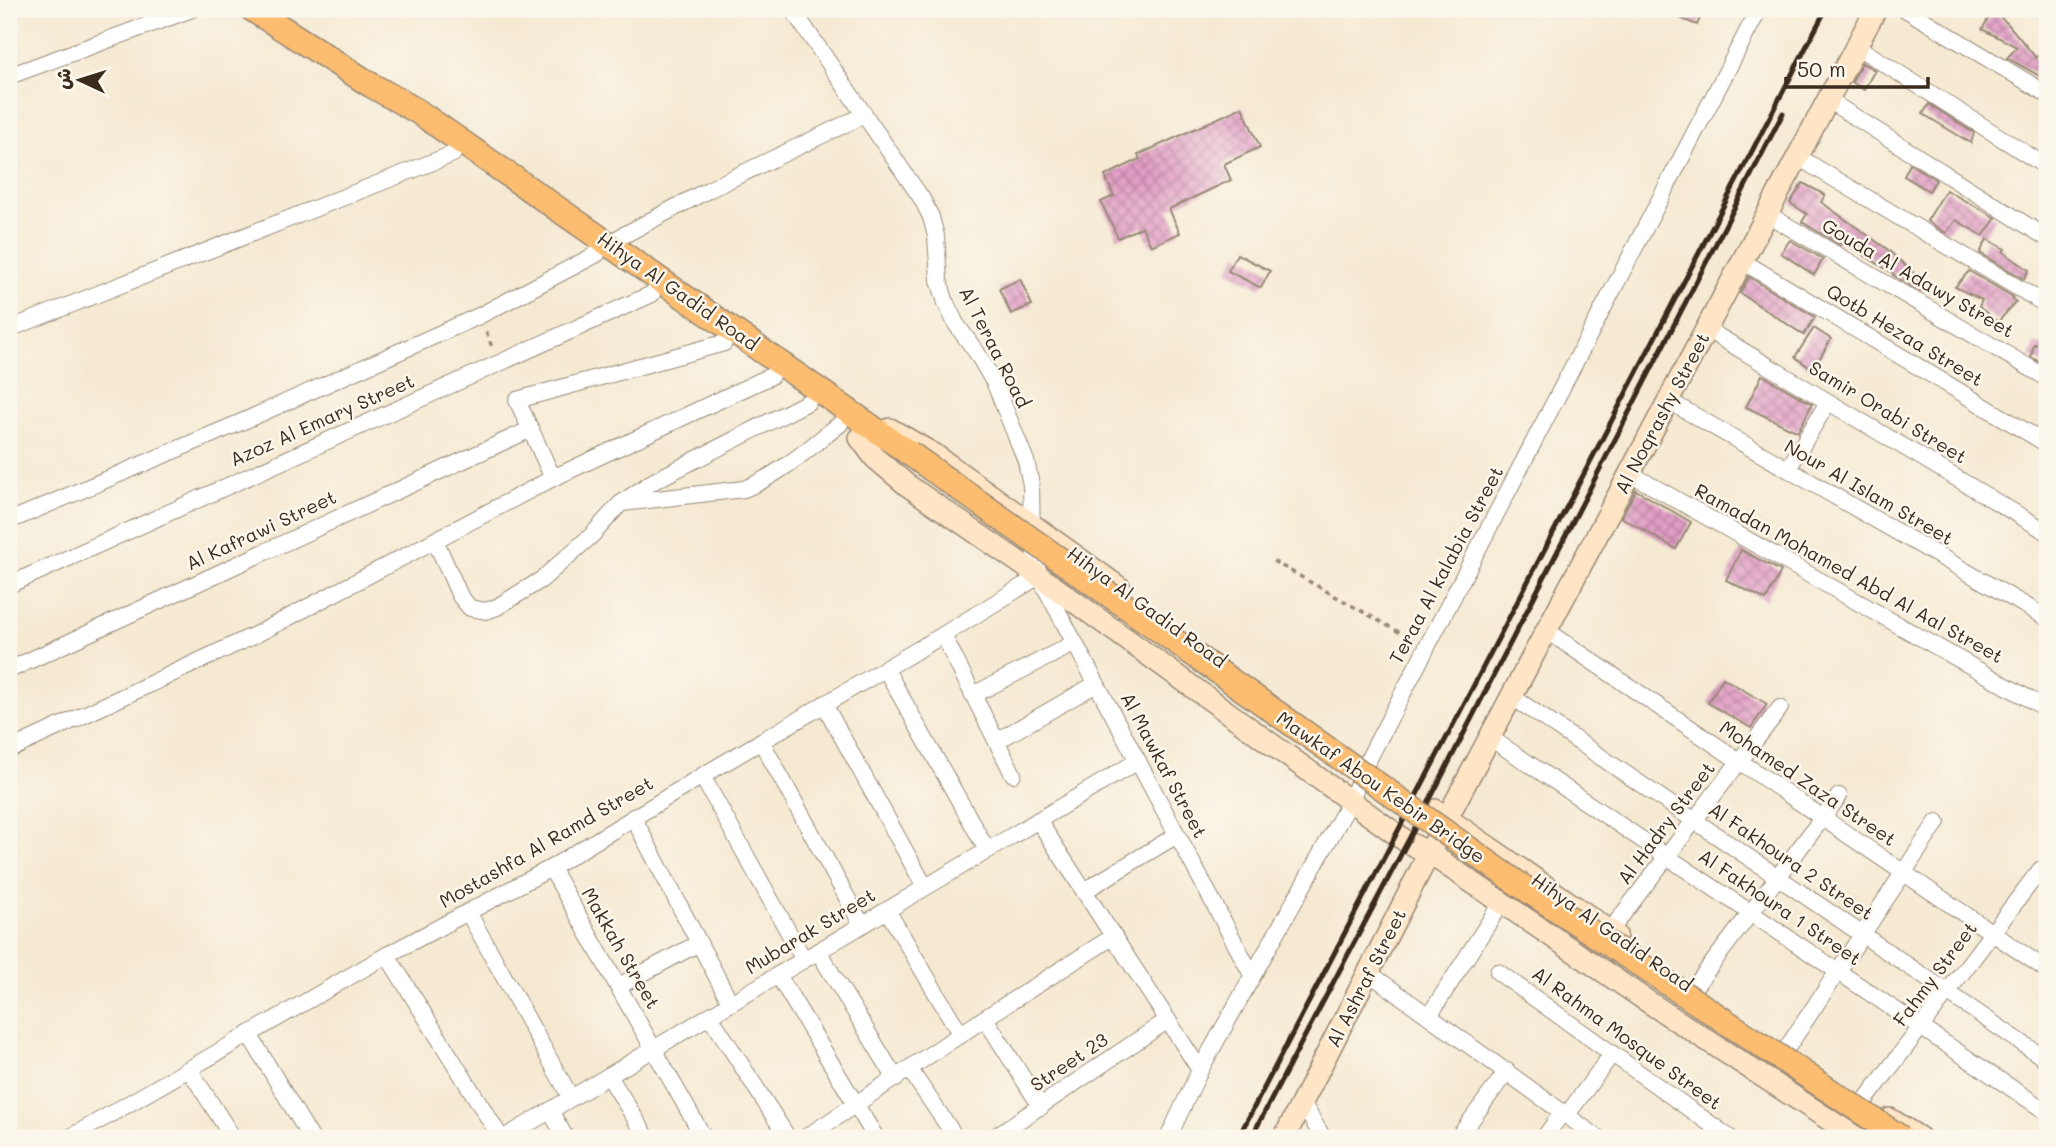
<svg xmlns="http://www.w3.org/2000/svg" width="2056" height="1147" viewBox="0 0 2056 1147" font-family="Mali,'Playpen Sans Arabic',sans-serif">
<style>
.building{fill:url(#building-cross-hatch)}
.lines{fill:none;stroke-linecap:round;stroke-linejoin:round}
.street-casing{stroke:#988a78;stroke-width:18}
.secondary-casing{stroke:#988a78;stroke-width:24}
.primary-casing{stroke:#988a78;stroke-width:27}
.path{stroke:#988a78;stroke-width:3.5;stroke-dasharray:5 5;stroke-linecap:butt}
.street{stroke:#fff;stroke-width:16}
.secondary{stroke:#fee5c5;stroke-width:21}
.primary{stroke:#fcbd6f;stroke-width:24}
.rail{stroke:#3b2a1e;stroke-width:5}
.primary-bridge-casing{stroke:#988a78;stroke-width:27;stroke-linecap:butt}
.primary-bridge{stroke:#fcbd6f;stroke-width:24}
.labels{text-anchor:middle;stroke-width:5;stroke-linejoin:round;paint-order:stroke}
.street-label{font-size:19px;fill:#3b2a1e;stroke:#fbf7ec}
</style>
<defs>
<pattern id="building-cross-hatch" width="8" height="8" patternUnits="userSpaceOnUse" patternTransform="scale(1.75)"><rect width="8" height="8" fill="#e29ec5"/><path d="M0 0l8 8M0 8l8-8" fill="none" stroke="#b8819f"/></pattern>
</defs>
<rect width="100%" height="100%" fill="#fbf7ec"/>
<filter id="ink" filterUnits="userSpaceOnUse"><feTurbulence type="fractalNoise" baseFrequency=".0143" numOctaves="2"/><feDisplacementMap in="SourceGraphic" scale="14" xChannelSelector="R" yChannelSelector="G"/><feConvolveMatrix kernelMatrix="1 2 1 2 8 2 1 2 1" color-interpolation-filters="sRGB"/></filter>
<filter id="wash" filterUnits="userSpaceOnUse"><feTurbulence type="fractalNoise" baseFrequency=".00686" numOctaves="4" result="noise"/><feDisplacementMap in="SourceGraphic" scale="28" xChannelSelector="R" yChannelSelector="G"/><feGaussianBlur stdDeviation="1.57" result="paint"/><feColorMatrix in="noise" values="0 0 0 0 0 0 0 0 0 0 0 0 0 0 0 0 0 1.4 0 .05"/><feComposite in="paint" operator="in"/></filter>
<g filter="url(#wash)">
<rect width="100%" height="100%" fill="#f5e9d2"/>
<g id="blocks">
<g class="building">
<path d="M1658 9H1704L1697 25Z"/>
<path d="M1993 11 2008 24 2036 58 2047 45V80L2007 58 2017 47 1982 29Z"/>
<path d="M1862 63 1875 70 1864 90 1852 82Z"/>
<path d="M1929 104 1974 133 1971 143 1923 114Z"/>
<path d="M1242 107 1260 147 1224 164 1231 180 1169 209 1180 233 1151 246 1142 227 1118 238 1101 202 1114 196 1105 176 1140 159 1138 155Z"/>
<path d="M1910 164 1936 180 1929 191 1904 176Z"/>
<path d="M1803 183 1825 195 1821 202 1887 249 1927 285 1921 292 1893 275 1894 274 1843 242 1840 245 1802 222 1807 214 1790 203Z"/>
<path d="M1946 190 1996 218 1983 236 1956 220 1946 233 1927 221Z"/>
<path d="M1987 239 2005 249 2003 252 2029 270 2024 279 1980 253Z"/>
<path d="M1790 240 1823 259 1814 275 1781 253Z"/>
<path d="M1237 254 1270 271 1261 288 1228 271Z"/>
<path d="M1969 271 2013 297 2012 299 2016 302 1998 322 1979 307 1982 300 1955 287Z"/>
<path d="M1749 277 1815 317 1804 335 1740 293Z"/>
<path d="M1020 279 1032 305 1011 314 999 289Z"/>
<path d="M1814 328 1831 339 1813 370 1795 357Z"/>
<path d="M2034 344 2047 345V366L2031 357Z"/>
<path d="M1762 375 1812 404 1798 432 1746 407Z"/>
<path d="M1636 490 1691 522 1676 549 1621 517Z"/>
<path d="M1741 550 1781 571 1766 600 1726 580Z"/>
<path d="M1723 678 1767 704 1751 728 1708 703Z"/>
</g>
</g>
</g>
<g filter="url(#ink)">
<use href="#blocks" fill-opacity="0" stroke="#988a78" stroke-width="2"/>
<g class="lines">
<g class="street-casing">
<g id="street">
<path d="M792 9 922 199 931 217 936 236 939 280 946 303 956 324 977 353 995 384 1026 461 1031 485 1032 537 1039 576 1252 975"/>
<path d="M1905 9 2047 94"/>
<path d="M1856 46 2047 167"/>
<path d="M9 76 192 9"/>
<path d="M1828 100 2047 238"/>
<path d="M1798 157 2047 305"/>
<path d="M1767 214 2047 378"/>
<path d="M609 243 708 190 864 115"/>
<path d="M1742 261 2047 444"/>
<path d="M9 329 453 154"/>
<path d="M1706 329 2047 532"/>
<path d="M1669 401 2047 618"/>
<path d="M1788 469 1828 402"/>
<path d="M1631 474 2047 709"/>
<path d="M553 478 517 400 724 343"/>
<path d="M622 503 744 489C780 475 810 447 840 424"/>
<path d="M9 521 246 420 479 316 597 254"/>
<path d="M435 540 460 596 470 608 486 611 497 607 541 580 592 535 620 504 652 482 808 402"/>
<path d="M9 585 652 294"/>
<path d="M1546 630 2047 970"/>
<path d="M943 635 1013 774"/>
<path d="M885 668 987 850"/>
<path d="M9 670 531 429"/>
<path d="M973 695 1075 643"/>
<path d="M1511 696 2047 1060"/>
<path d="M824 704 925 887"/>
<path d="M1489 737 2047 1112"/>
<path d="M761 741 862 925"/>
<path d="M997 741 1096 684"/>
<path d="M9 750 257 634 553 478 771 376"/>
<path d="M702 776 804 960"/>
<path d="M633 817 730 1002"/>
<path d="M1038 820 1200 1070"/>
<path d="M551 868 704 1138"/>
<path d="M1084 891 1177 835"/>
<path d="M887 910 961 1035"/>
<path d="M468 912 571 1098"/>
<path d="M1610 931 1780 708"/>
<path d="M818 951 896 1079"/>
<path d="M387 955 501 1138"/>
<path d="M1498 972 1730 1138"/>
<path d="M1369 973 1598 1138"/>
<path d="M778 975 876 1138"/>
<path d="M619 986 699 943"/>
<path d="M1693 989 1839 796"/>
<path d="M710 1016 788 1138"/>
<path d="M1429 1016 1502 902"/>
<path d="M985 1018 1041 1107"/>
<path d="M249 1034 311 1138"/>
<path d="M1785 1051 1937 822"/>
<path d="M189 1069 233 1138"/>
<path d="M910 1070 956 1138"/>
<path d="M609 1076 647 1138"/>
<path d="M1302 1102 1323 1138"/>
<path d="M1864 1102 2040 870"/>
<path d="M550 1111 566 1138"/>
<path d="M1566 1116 1612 1054"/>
<path d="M69 1138 387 955 551 868 702 776 943 635 1039 576"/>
<path d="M504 1138 1138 761"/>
<path d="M805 1138 985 1018 1114 936"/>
<path d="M993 1138 1168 1020"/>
<path d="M1168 1138 1200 1070 1351 800 1367 762 1759 9"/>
<path d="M1458 1138 1507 1071"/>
<path d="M1544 1138 1562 1113"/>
</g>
</g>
<g class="secondary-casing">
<g id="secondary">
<path d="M890 429 935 455 1120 588"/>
<path d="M860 438 875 458 907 485 1039 576 1407 842 1429 853 1647 1001 1857 1138"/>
<path d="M1435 810 1616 935"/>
<path d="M1890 1119 1920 1138"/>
<path d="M1284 1138 1447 818 1876 9"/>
</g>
</g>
<g class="primary-casing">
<path id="primary" d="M252 9 371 85 417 111 909 453"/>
</g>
<g class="path">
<path d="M486 332 492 347"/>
<path d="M1273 561 1413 640"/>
</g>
<use href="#street" class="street"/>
<use href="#secondary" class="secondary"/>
<use href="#primary" class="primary"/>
<g class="rail">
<path d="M1238 1138 1826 9"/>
<path d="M1251 1138 1427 805 1783 113"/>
</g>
<g class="primary-bridge-casing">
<path id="primary-bridge" d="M909 453 1517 883 1901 1138"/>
</g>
<use href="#primary-bridge" class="primary-bridge"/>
</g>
</g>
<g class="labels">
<g class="street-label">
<text transform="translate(1918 278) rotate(30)" y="7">Gouda Al Adawy Street</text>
<text transform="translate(678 291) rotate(35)" y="7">Hihya Al Gadid Road</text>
<text transform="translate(1905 335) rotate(31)" y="7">Qotb Hezaa Street</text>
<text transform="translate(995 347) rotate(63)" y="7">Al Teraa Road</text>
<text transform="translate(1888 412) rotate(31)" y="7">Samir Orabi Street</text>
<text transform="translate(1662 413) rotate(-62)" y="7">Al Noqrashy Street</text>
<text transform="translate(322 420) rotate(-24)" y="7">Azoz Al Emary Street</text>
<text transform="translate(1869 492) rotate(30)" y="7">Nour Al Islam Street</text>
<text transform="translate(261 530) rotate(-25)" y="7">Al Kafrawi Street</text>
<text transform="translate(1446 565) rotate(-62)" y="7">Teraa Al kalabia Street</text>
<text transform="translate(1849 573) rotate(29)" y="7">Ramadan Mohamed Abd Al Aal Street</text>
<text transform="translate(1147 607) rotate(36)" y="7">Hihya Al Gadid Road</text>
<text transform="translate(1164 765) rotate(62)" y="7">Al Mawkaf Street</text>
<text transform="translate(1808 783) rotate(34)" y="7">Mohamed Zaza Street</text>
<text transform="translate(1381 787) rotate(35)" y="7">Mawkaf Abou Kebir Bridge</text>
<text transform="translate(1666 823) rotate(-53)" y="7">Al Hadry Street</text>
<text transform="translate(546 842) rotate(-30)" y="7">Mostashfa Al Ramd Street</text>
<text transform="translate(1791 861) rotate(34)" y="7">Al Fakhoura 2 Street</text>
<text transform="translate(1780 907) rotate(34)" y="7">Al Fakhoura 1 Street</text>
<text transform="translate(810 931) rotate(-31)" y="7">Mubarak Street</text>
<text transform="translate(1612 932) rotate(35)" y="7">Hihya Al Gadid Road</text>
<text transform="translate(621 948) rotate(60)" y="7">Makkah Street</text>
<text transform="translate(1935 974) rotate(-53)" y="7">Fahmy Street</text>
<text transform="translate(1366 978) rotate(-63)" y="7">Al Ashraf Street</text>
<text transform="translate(1627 1038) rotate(36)" y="7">Al Rahma Mosque Street</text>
<text transform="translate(1069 1062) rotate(-34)" y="7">Street 23</text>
</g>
</g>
<rect width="2056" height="1147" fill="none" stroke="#fbf7ec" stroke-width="35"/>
<g transform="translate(80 80) rotate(274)" stroke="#fbf7ec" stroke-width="5" paint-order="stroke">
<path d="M0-5L12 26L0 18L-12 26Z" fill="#3b2a1e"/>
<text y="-10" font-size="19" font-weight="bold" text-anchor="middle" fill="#3b2a1e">ش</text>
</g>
<path d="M1786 77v10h142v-10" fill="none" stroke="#3b2a1e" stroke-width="3.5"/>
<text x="1797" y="77" font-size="21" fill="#3b2a1e" stroke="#fbf7ec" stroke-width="5" paint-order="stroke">50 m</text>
</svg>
